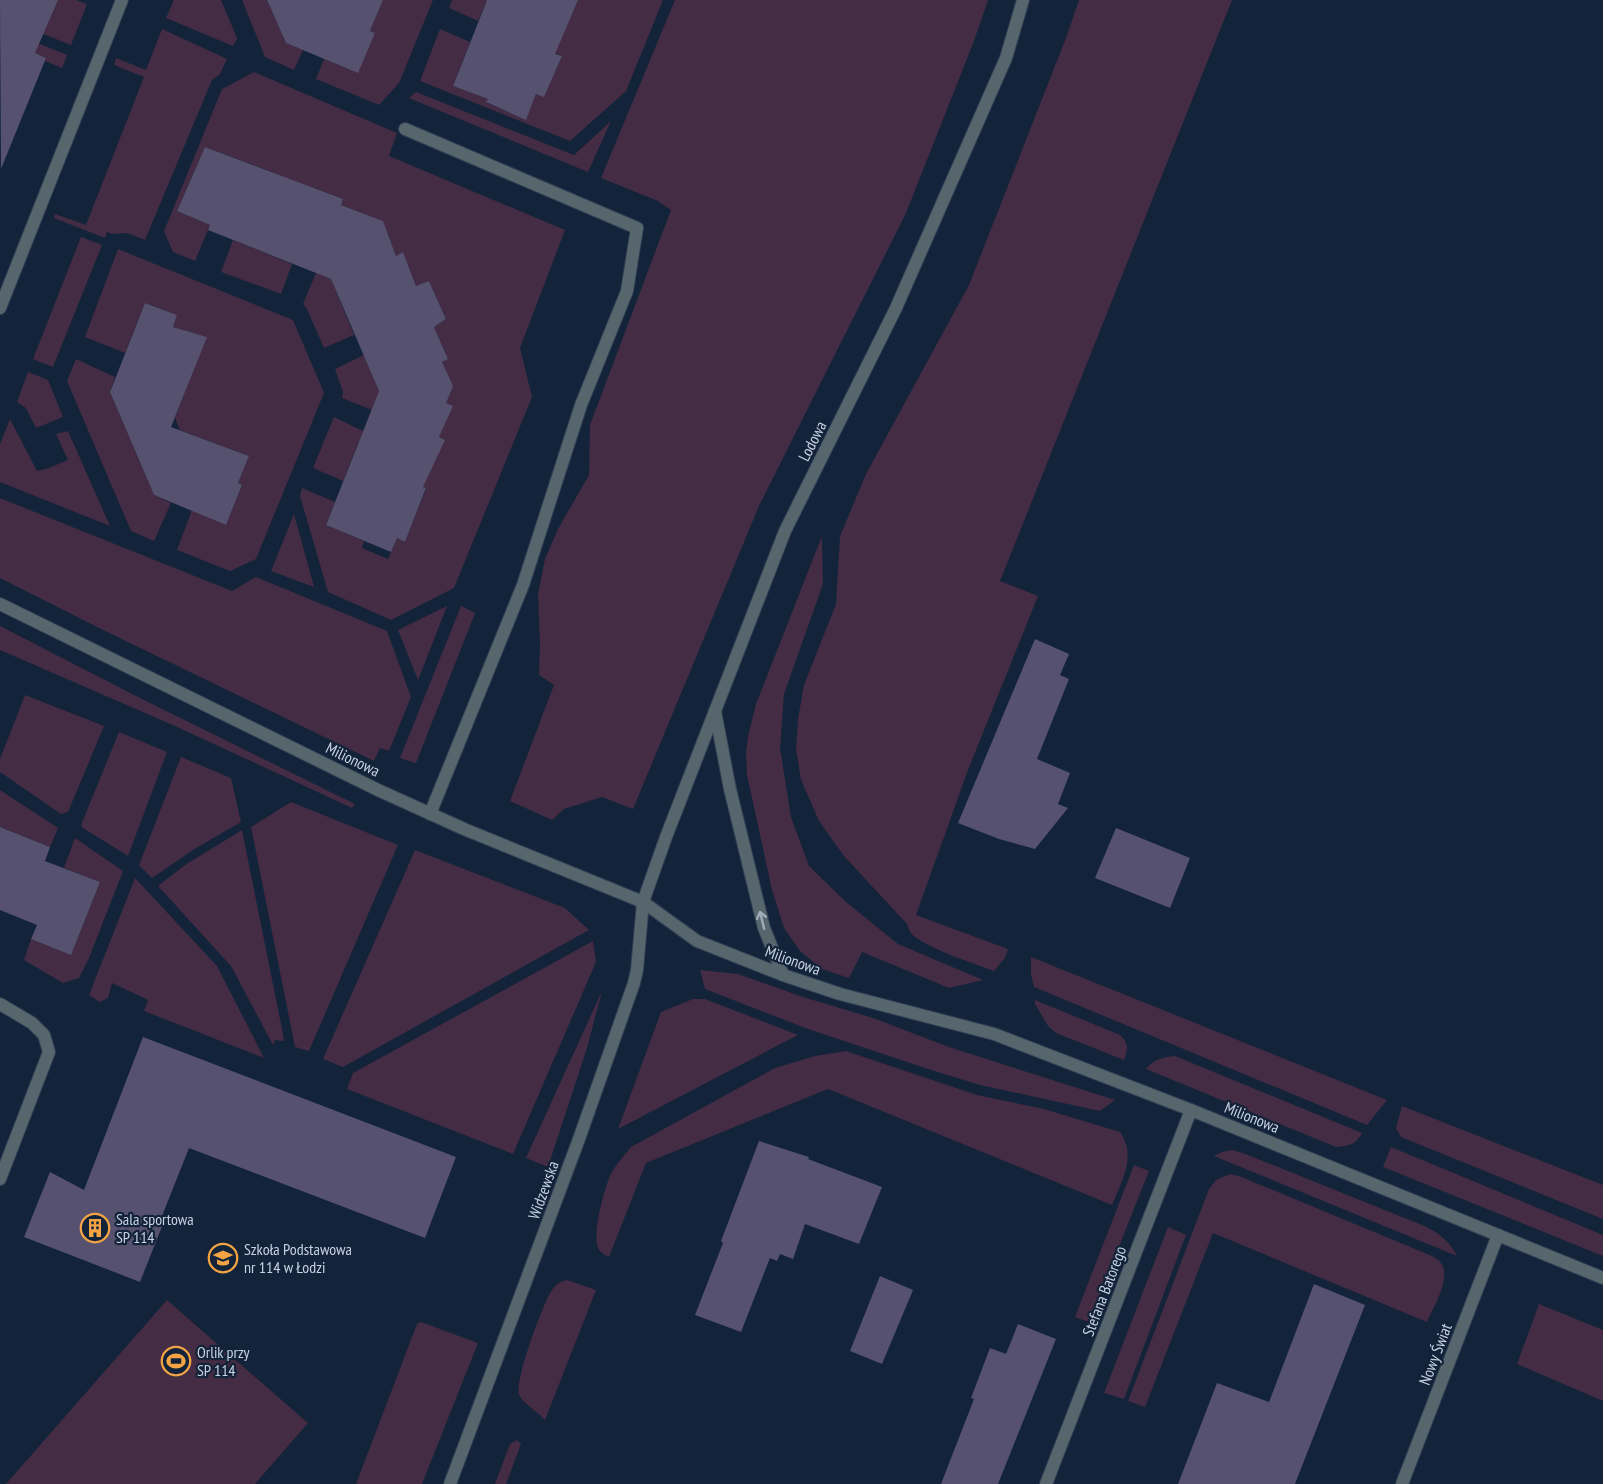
<svg xmlns="http://www.w3.org/2000/svg" width="1603" height="1484" viewBox="0 0 1603 1484" font-family="'PT Sans Narrow',sans-serif">
<style>
.green{fill:#432c44}
.building{fill:#55516f}
.lines{fill:none;stroke-linecap:round;stroke-linejoin:round}
.service-casing{stroke:#303f55;stroke-width:14}
.minor-casing{stroke:#303f55;stroke-width:14}
.tertiary-casing{stroke:#303f55;stroke-width:14}
.service{stroke:#56666c;stroke-width:12}
.minor{stroke:#56666c;stroke-width:12}
.tertiary{stroke:#56666c;stroke-width:12}
.oneway{stroke:#a0adb9}
.labels{text-anchor:middle;stroke-width:4.5;stroke-linejoin:round;paint-order:stroke}
.street-label{font-size:16px;fill:#c8d3e2;stroke:#13233a}
.poi-label{font-size:16px;fill:#c8d3e2;stroke:#13233a;text-anchor:start}
</style>
<rect width="100%" height="100%" fill="#13233a"/>
<g class="green">
<path d="M0 0H76L87 4 71 45 0 17Z"/>
<path d="M174 0H221L237 38 233 46 166 18Z"/>
<path d="M242 0H267L286 43 303 50 294 70 265 57Z"/>
<path d="M364 0H433L399 83 379 105 316 79 324 59 357 72 375 33 370 31 380 7Z"/>
<path d="M452 0H491L486 2 478 21 449 8Z"/>
<path d="M578 0H663L626 91 570 141 420 81 440 29 470 42 453 86 488 99 487 103 526 119 536 94 544 96 562 56 554 53Z"/>
<path d="M675 0H988L974 41 906 213 759 506 633 809 602 797 564 809 552 820 510 801 554 685 539 675 540 644 538 594 545 559 558 529 589 475 590 425 671 210 658 201 601 178Z"/>
<path d="M1079 0H1232L1000 581 1038 596 968 770 916 915 1008 949 1005 958 994 971C976 964 922 947 911 933 909 930 908 927 907 924L844 856 819 821 801 780 796 749 798 719 804 685 836 604 840 536 866 474 969 285 1066 38Z"/>
<path d="M0 28 67 55 62 68 45 61 46 58 12 44 10 48 0 44Z"/>
<path d="M162 29 227 59 220 74 212 80 145 240 127 233 112 234 107 232 105 238 54 218 55 214 86 225 144 77 114 65 116 58 146 70Z"/>
<path d="M254 72 397 133 389 156 565 230 520 348 532 397 454 588 391 620 328 592 300 496 302 488 335 502 326 525 364 541 362 548 388 559 397 538 405 542 426 489 417 485 431 469 444 440 439 437 446 403 442 362 448 359 434 327 446 319 429 281 416 286 403 253 396 256 387 232 370 226 373 217 341 205 343 199 314 188 311 194 272 172 205 147 177 211 210 225 195 261 173 252 164 231 222 89Z"/>
<path d="M416 92 574 155 611 121 588 172 409 98Z"/>
<path d="M81 237 102 245 53 367 33 359Z"/>
<path d="M233 240 292 264 281 294 221 272Z"/>
<path d="M118 249 293 320 324 393 256 559 230 571 177 550 192 510 226 525 242 485 238 483 249 456 180 430 175 418 206 337 173 327 177 315 145 303 125 353 85 337Z"/>
<path d="M316 273 331 279 354 335 324 348 306 307 303 304Z"/>
<path d="M364 355 379 391 372 410 342 398 343 392 335 369Z"/>
<path d="M76 359 115 377 110 392 154 495 171 503 154 541 131 531 67 381Z"/>
<path d="M28 372 48 380 63 417 36 428 26 408 17 402Z"/>
<path d="M334 417 363 431 343 481 313 468Z"/>
<path d="M10 419 37 471 49 468 68 460 56 434 68 431 110 526 0 482V444Z"/>
<path d="M0 498 232 591 256 577 387 631 411 697 389 751 380 748 374 761 99 628 0 578Z"/>
<path d="M294 514 314 587 271 571Z"/>
<path d="M822 536 823 584 784 694 780 748 791 817 809 866 846 902 898 944 983 980 949 988 862 952 849 978 822 969 800 951 784 928 772 890 747 775 746 753 748 736 756 704Z"/>
<path d="M447 606 418 680 398 630Z"/>
<path d="M461 606 475 613 416 763 400 758Z"/>
<path d="M0 626 142 699 355 804 352 808 175 726 0 650Z"/>
<path d="M25 695 104 726 68 812 61 814 0 772V759Z"/>
<path d="M119 732 167 752 128 856 83 828 81 825Z"/>
<path d="M181 757 231 778 241 822 193 850 152 878 139 865Z"/>
<path d="M0 790 58 828 50 847 0 827Z"/>
<path d="M291 802 398 845 309 1051 295 1047 251 827Z"/>
<path d="M242 830 283 1034 284 1041 275 1040 273 1045 231 966 158 886 185 865Z"/>
<path d="M75 838 123 871 89 958 79 978 63 983 24 960 31 939 71 954 100 882 64 868Z"/>
<path d="M415 850 565 908 589 930 343 1067 323 1059Z"/>
<path d="M135 878 217 966 264 1058 144 1011 148 1000 112 983 108 998 100 1002 89 995Z"/>
<path d="M593 941 596 962 513 1154 347 1089 353 1073Z"/>
<path d="M1031 957 1387 1100 1367 1125 1034 987 1031 975Z"/>
<path d="M700 970 738 974 803 997 873 1018 949 1047 1115 1100 1100 1111 980 1085 928 1069 808 1029 705 989Z"/>
<path d="M602 991 587 1048 548 1167 526 1158Z"/>
<path d="M693 999H705L798 1035 618 1129 661 1012Z"/>
<path d="M1035 1000 1120 1035C1129 1043 1128 1049 1124 1060L1056 1033 1048 1026 1035 1004Z"/>
<path d="M846 1051 977 1095 1044 1109 1120 1132C1137 1156 1122 1180 1112 1205L828 1089 646 1163 609 1257C603 1254 598 1251 597 1244 594 1229 604 1188 611 1174 616 1164 624 1156 631 1147L775 1068 815 1056Z"/>
<path d="M1175 1056 1362 1133C1356 1145 1348 1146 1336 1147L1146 1069C1153 1059 1164 1057 1175 1056Z"/>
<path d="M1402 1106 1603 1185V1219L1401 1137 1396 1128Z"/>
<path d="M1391 1147 1603 1235V1256L1383 1167Z"/>
<path d="M1232 1150 1243 1153 1427 1227C1440 1234 1450 1242 1457 1256L1214 1156 1222 1152Z"/>
<path d="M1134 1165 1149 1171 1089 1322 1075 1317Z"/>
<path d="M1230 1174 1239 1176 1432 1256C1435 1258 1438 1259 1440 1262 1453 1276 1433 1308 1427 1322L1213 1233 1145 1407 1128 1401 1209 1189 1216 1180Z"/>
<path d="M1168 1227 1186 1235 1124 1399 1104 1393Z"/>
<path d="M567 1280 596 1290 545 1420C539 1413 520 1401 519 1394 515 1379 543 1303 552 1290 556 1284 560 1282 567 1280Z"/>
<path d="M167 1300 308 1423 255 1484H6Z"/>
<path d="M1539 1304 1603 1330V1401L1517 1364Z"/>
<path d="M421 1322 478 1343 422 1484H356L417 1324Z"/>
<path d="M517 1440 521 1444 506 1484H495L510 1444Z"/>
</g>
<g class="building">
<path d="M0 0H58L35 53 46 58 1 169Z"/>
<path d="M267 0H383L370 31 375 33 358 73 286 43Z"/>
<path d="M487 0H578L555 54 562 56 544 97 536 94 526 120 486 102 488 99 453 86Z"/>
<path d="M205 147 343 199 341 205 383 221 396 256 403 252 416 286 429 281 446 319 434 327 448 359 442 362 453 386 446 403 453 406 439 437 445 440 423 487 426 488 405 542 397 538 391 552 326 525 379 391 331 279 208 230 210 225 177 211Z"/>
<path d="M145 303 177 315 173 327 207 337 171 427 249 456 238 483 242 485 226 525 154 495 110 392Z"/>
<path d="M1035 639 1069 654 1060 675 1069 679 1037 759 1070 773 1058 804 1068 808 1035 849 999 839 958 823Z"/>
<path d="M0 827 50 847 45 861 100 882 71 955 31 939 37 925 0 910Z"/>
<path d="M1116 828 1190 858 1170 908 1095 878Z"/>
<path d="M143 1037 456 1157 425 1238 189 1148 162 1216 165 1219 140 1282 24 1237 50 1172 84 1190Z"/>
<path d="M759 1141 809 1157 808 1159 882 1187 859 1244 805 1224 793 1259 780 1254 777 1261 770 1258 741 1332 695 1315 723 1243 721 1241Z"/>
<path d="M880 1276 913 1290 882 1364 850 1351Z"/>
<path d="M1314 1284 1365 1305 1295 1484H1178L1217 1383 1269 1402Z"/>
<path d="M1018 1324 1056 1339 998 1484H941L974 1399 971 1398 990 1348 1006 1354Z"/>
</g>
<g class="lines">
<g class="service-casing">
<g id="service">
<path d="M405 129 637 228 627 291 581 405 523 585 430 814"/>
<path d="M0 1004 32 1023 44 1035 49 1052 0 1179"/>
</g>
</g>
<g class="minor-casing">
<g id="minor">
<path d="M0 308 122 0"/>
<path d="M0 604 378 790 464 829 643 902 697 941 783 975 840 994 994 1034 1191 1110 1603 1278"/>
<path d="M715 711 730 789 764 928 783 975"/>
<path d="M1046 1484 1191 1110"/>
<path d="M1402 1484 1498 1235"/>
</g>
</g>
<g class="tertiary-casing">
<path id="tertiary" d="M450 1484 579 1139 634 983 637 970 643 902 666 837 785 531 896 308 1006 58 1023 0"/>
</g>
<use href="#service" class="service"/>
<use href="#minor" class="minor"/>
<use href="#tertiary" class="tertiary"/>
</g>
<defs><path id="oneway-shaft" d="M-6 0H5M1.5-3L5.5 0L1.5 3" fill="none" stroke-width="1.6" stroke-linecap="round" stroke-linejoin="round" transform="scale(1.5)"/></defs>
<use class="oneway" href="#oneway-shaft" transform="translate(762 920) rotate(-104)"/>
<defs>
<g id="building-ring" transform="scale(1.5)"><circle r="9.5" fill="#13233a" stroke="#f4a444" stroke-width="1.5"/><path d="M-4-6H4V6H1V3H-1V6H-4ZM-2.5-4.3h1.7v1.8h-1.7ZM.8-4.3h1.7v1.8H.8ZM-2.5-1h1.7V.8h-1.7ZM.8-1h1.7V.8H.8Z" fill="#f4a444"/></g>
<g id="school-ring" transform="scale(1.5)"><circle r="9.5" fill="#13233a" stroke="#f4a444" stroke-width="1.5"/><path d="M0-5L7-2L0 1L-7-2ZM-4 1L0 2.5L4 1V4Q0 6-4 4Z" fill="#f4a444"/></g>
<g id="stadium-ring" transform="scale(1.5)"><circle r="9.5" fill="#13233a" stroke="#f4a444" stroke-width="1.5"/><path d="M0-5a6.5 5 0 1 0 0 10a6.5 5 0 1 0 0-10ZM-3.5-1.8h7v3.6h-7Z" fill="#f4a444"/></g>
</defs>
<g fill-rule="evenodd">
<use href="#building-ring" x="95" y="1228"/>
<use href="#school-ring" x="223" y="1258"/>
<use href="#stadium-ring" x="176" y="1361"/>
</g>
<g class="labels">
<g class="street-label">
<text transform="translate(812 441) rotate(-63)" y="6">Lodowa</text>
<text transform="translate(353 759) rotate(26)" y="6">Milionowa</text>
<text transform="translate(793 960) rotate(20)" y="6">Milionowa</text>
<text transform="translate(1252 1117) rotate(22)" y="6">Milionowa</text>
<text transform="translate(543 1190) rotate(-70)" y="6">Widzewska</text>
<text transform="translate(1104 1291) rotate(-69)" y="6">Stefana Batorego</text>
<text transform="translate(1435 1354) rotate(-69)" y="6">Nowy Świat</text>
</g>
<g class="poi-label">
<text x="116" y="1225">Sala sportowa<tspan x="116" dy="18">SP 114</tspan></text>
<text x="244" y="1255">Szkoła Podstawowa<tspan x="244" dy="18">nr 114 w Łodzi</tspan></text>
<text x="197" y="1358">Orlik przy<tspan x="197" dy="18">SP 114</tspan></text>
</g>
</g>
</svg>
